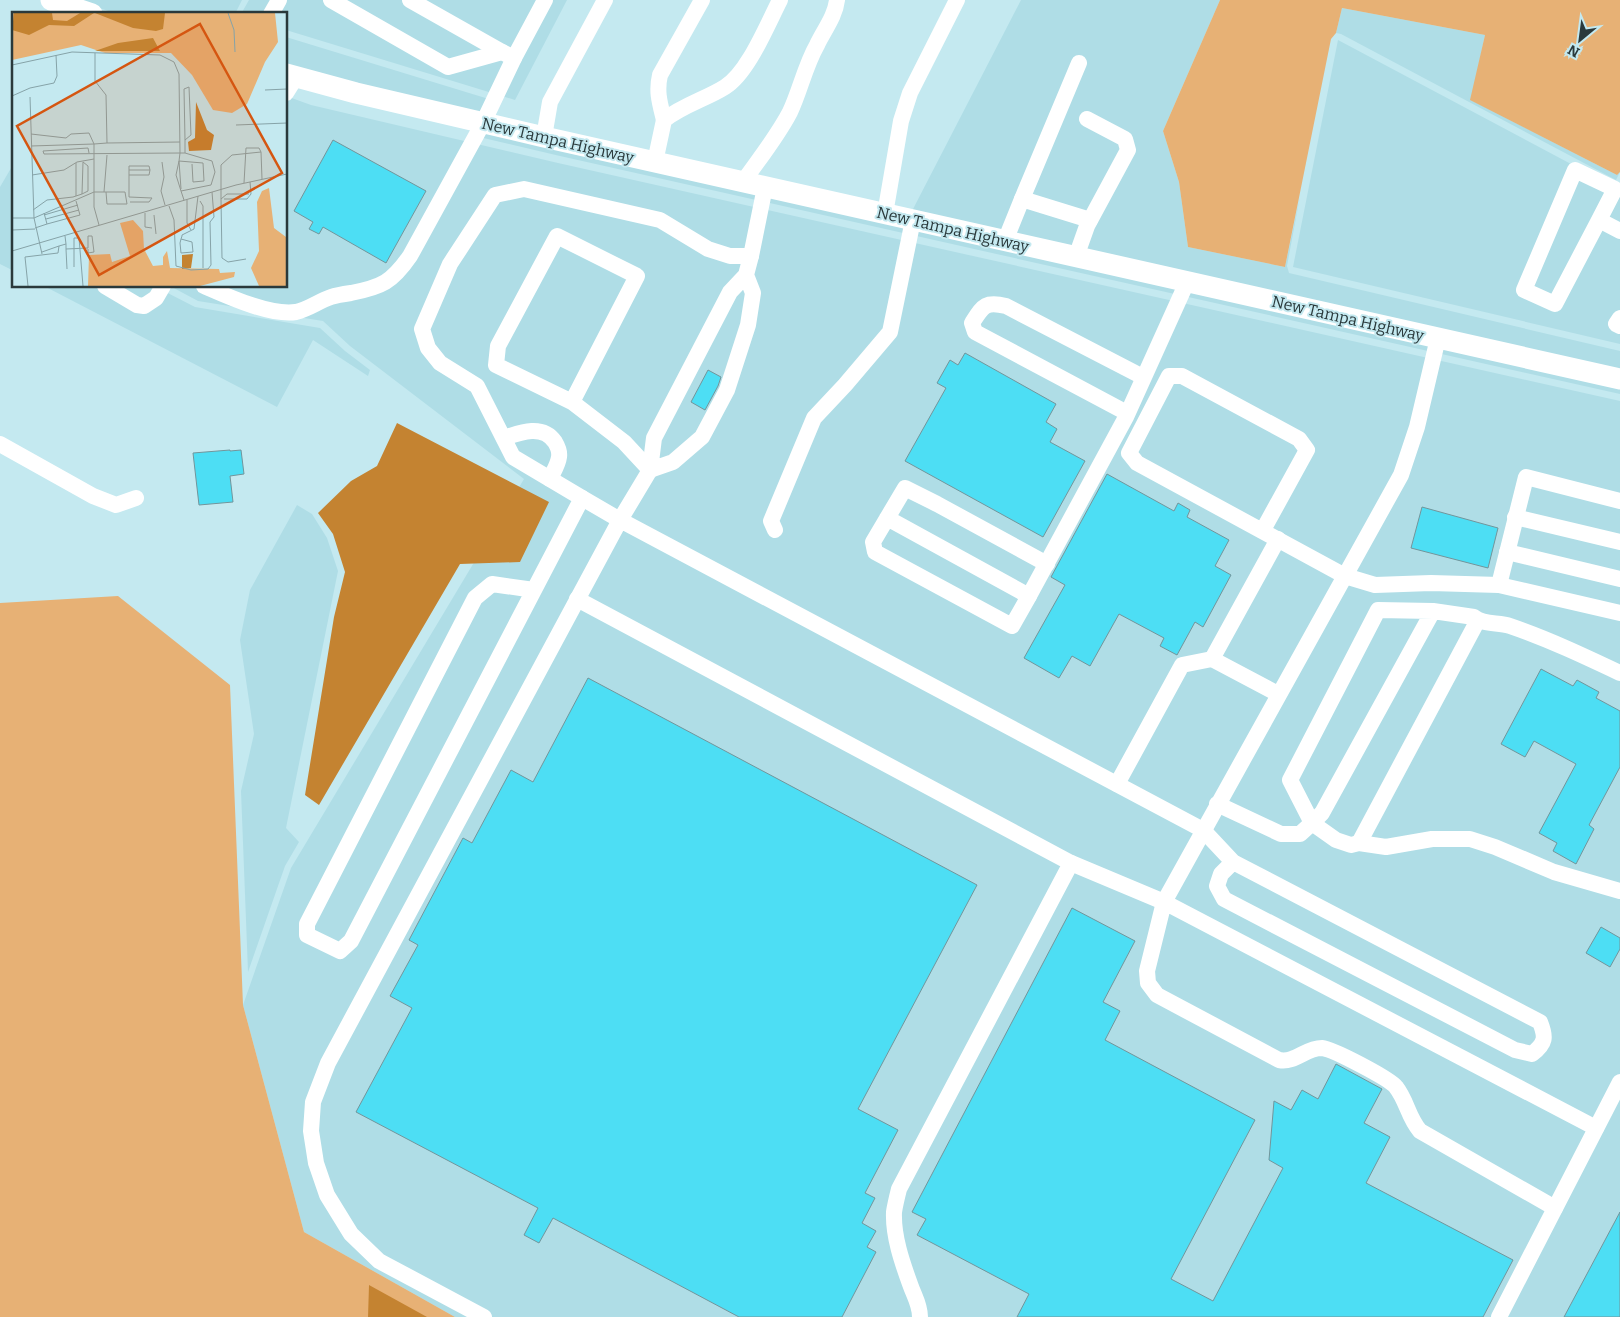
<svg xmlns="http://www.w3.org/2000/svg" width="1620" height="1317" viewBox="0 0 1620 1317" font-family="Bitter,serif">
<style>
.built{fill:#afdde6}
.green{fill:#e7b175}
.water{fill:#c48331}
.building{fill:#4ddef4;stroke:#72959b}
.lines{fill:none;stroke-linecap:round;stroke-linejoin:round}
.minor{stroke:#fff;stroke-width:16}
.major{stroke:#fff;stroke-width:21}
.labels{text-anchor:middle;stroke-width:4;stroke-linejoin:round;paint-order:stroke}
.street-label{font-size:16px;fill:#2a393b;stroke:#c4e9f0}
.inset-road{fill:none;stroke:#86a3a8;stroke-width:1}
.view{fill:#d55611;fill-opacity:0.15;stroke:#d55611;stroke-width:2.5}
.inset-edge{fill:none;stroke:#2a393b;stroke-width:2.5}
</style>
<rect width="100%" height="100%" fill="#c4e9f0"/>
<g class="built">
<path d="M76 0H242L235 14H117Z"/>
<path d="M249 0H567L515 100 286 30V14H241Z"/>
<path d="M1021 0H1220L1163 131 1179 182 1188 247 1285 267 1300 196 1287 266 1289 273 1620 351V371L912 211Z"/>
<path d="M1342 8 1485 35 1471 100 1617 175 1620 172 1616 180 1341 34 1336 33Z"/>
<path d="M286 37 492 100 484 115 286 66Z"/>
<path d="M1338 40 1618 189 1620 186V344L1293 267Z"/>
<path d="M286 96 311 105 558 163 1620 401V1317H455L304 1232 243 1005 291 868 524 479 350 346 323 321 198 301 170 286H286Z"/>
<path d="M477 130 1620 387V394L560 156 475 136Z"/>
<path d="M14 163V271L0 264V187Z"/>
<path d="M44 286H154L195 307 320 328 345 351 370 370 368 376 313 340 277 407Z"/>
<path d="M297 505 312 514 327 538 338 571 286 828 299 842 285 866 248 972 241 791 254 734 240 640 250 590Z"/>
</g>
<g class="green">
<path d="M1220 0H1620V172L1617 175 1470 100 1485 35 1342 8 1336 33 1331 39 1285 267 1188 247 1179 182 1163 131Z"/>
<path d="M118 596 230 685 243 1005 304 1232 455 1317H0V603Z"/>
</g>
<g class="water">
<path d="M397 423 549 502 520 562 460 564 319 805 305 795 334 617 345 572 333 534 318 513 351 481 377 466Z"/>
<path d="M369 1285 427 1317H368Z"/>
</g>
<g class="building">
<path d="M333 140 426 191 386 263 323 227 319 234 309 229 313 222 294 211Z"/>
<path d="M965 353 1056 404 1046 422 1057 429 1050 442 1085 461 1043 537 905 461 946 388 937 383 950 360 958 365Z"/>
<path d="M708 370 721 377 718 386 705 410 691 402Z"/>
<path d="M230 450V451L241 450 244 474 230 476 233 502 199 505 193 453Z"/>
<path d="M1107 474 1174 511 1178 503 1190 510 1187 517 1229 540 1215 566 1231 575 1203 627 1195 622 1177 655 1160 646 1164 638 1119 614 1090 666 1072 656 1059 678 1024 658 1065 585 1051 577Z"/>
<path d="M1422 507 1498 528 1488 568 1411 548Z"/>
<path d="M1541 669 1573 686 1577 680 1599 692 1596 698 1620 711V767L1589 825 1594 829 1576 864 1553 851 1557 843 1539 833 1576 764 1534 741 1525 757 1501 744Z"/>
<path d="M588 678 977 885 858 1109 898 1130 865 1193 875 1198 862 1223 876 1231 867 1247 876 1252 842 1317H739L553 1218 539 1243 524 1235 538 1208 356 1112 412 1008 390 996 418 945 409 940 463 838 472 843 511 770 533 782Z"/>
<path d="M1072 908 1135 941 1103 1002 1120 1011 1105 1040 1255 1120 1171 1279 1213 1301 1283 1168 1269 1160 1274 1101 1291 1110 1302 1090 1318 1099 1336 1064 1382 1089 1364 1123 1390 1137 1366 1183 1513 1260 1483 1317H1017L1029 1294 917 1235 926 1219 912 1212Z"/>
<path d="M1601 927 1620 938V949L1610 967 1586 953Z"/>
<path d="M1620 1212V1317H1564Z"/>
</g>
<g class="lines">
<g class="minor">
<path d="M410 0 502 52"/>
<path d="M271 14 279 0"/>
<path d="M514 58 545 0"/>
<path d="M286 93 296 77"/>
<path d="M664 120C660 104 656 92 660 75L702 0"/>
<path d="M544 137 550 102 605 0"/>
<path d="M655 162 664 120C683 105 706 99 725 87 748 73 767 25 780 0"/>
<path d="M743 182C759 159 777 137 790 112 800 91 805 66 817 45 824 30 835 17 837 0"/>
<path d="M1022 199 1079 63"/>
<path d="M885 214 901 121 910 93 957 0"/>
<path d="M1599 220 1615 189 1575 170 1524 290 1555 304 1599 220 1620 231"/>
<path d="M1005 241 1022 199 1090 220"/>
<path d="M1076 257 1087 226 1128 150 1125 139 1087 119"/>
<path d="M746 275 753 293 748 325 727 390 702 437 673 462 650 470 654 438 730 292 746 275 751 256"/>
<path d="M105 286 137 305 144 306 156 298 163 286"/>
<path d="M204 286C227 296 270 316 296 312 309 309 319 301 331 297 337 295 344 294 351 293 382 287 392 282 410 256L483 123 514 58 502 52 448 67 331 0"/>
<path d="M1620 318 1616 324 1620 326"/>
<path d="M572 402 637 276 557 236 498 346 496 365 572 402 624 442 650 470 620 520 582 498"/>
<path d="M1127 413 975 332 972 323C983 306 985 301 1006 306L1143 377"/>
<path d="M504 438C521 432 543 424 555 442 558 447 560 451 559 457 558 465 553 472 550 479"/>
<path d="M0 444 93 496 116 505 136 498"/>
<path d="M1515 517 1620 542"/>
<path d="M887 518 1029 596 1012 626 875 552 873 542 905 488 937 504 1047 564"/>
<path d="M775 530 771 521 814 418 845 385 890 332 913 220"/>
<path d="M1263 530 1307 450 1299 439 1182 376H1169L1129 453 1137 463 1345 576 1375 585 1431 583 1499 585 1620 613"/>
<path d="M1507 552 1620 579"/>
<path d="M1499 585 1526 477 1620 501"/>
<path d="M534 590 492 584 475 598 307 924V935L340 951 351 941 582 498 513 457 477 386 440 363 428 348 422 329 450 264 495 195 524 189 660 220 708 249 730 256H751L765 187"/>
<path d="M1029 596 1126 417 1187 282"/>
<path d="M577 599 1071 863 899 1189C897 1197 895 1205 894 1212 893 1236 902 1262 910 1284 914 1296 920 1304 920 1317"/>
<path d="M1433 611 1322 813 1312 823 1290 780 1378 610 1433 611 1474 617C1483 625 1499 622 1510 626 1548 639 1584 656 1620 673"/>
<path d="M1212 659 1278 694"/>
<path d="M1117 784 1182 665 1212 659 1278 539"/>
<path d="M1217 804 1281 834H1300L1312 823 1336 840 1351 845 1359 843 1386 847 1432 839H1470L1495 847 1554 872 1620 891"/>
<path d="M1359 843 1478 620"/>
<path d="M1071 863 1164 902 1401 475 1417 427 1438 338"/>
<path d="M1555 1208 1420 1131C1408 1117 1407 1101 1396 1087 1390 1079 1333 1049 1322 1048 1305 1048 1296 1063 1279 1060L1157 995 1148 983 1147 971 1164 902 1596 1128"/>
<path d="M484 1317 379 1261 351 1234 327 1195 316 1163 311 1131 313 1102 328 1063 620 520 1203 830 1233 862 1540 1022C1546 1037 1546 1043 1532 1054L1515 1050 1224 899 1217 886 1221 874 1233 862"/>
<path d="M1499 1317 1620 1082"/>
</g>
<g class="major">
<path d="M51 0 92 14"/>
<path d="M286 74 356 93 544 137 1620 379"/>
</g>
</g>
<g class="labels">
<g class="street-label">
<text transform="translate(558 140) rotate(13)" y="6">New Tampa Highway</text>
<text transform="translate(953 229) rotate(13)" y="6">New Tampa Highway</text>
<text transform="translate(1348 318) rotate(13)" y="6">New Tampa Highway</text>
</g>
</g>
<g transform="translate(12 12)">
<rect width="275" height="275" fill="#c4e9f0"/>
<path d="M0 1H263L266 30 253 50 235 92 220 101 201 98 180 63 159 41H93L69 33 0 48ZM257 176 262 216 274 225 275 274H247L239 256 247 239 245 190 250 179ZM121 208 131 219 132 237 141 254 151 253V245L155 239 158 256 207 257 208 261 223 260 222 265 188 274H76L77 243 98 242 100 250 118 244 108 211Z" fill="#e7b175"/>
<path d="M2 1H40L41 8 55 9 68 1H82L62 14 37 13 17 23 0 18ZM83 1H153L151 17 144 19 121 16ZM141 26 148 39H83L106 31ZM184 90 195 118 202 123 199 138 177 139 176 130 183 126ZM181 242 179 256 170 257V243Z" fill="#c48331"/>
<path class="inset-road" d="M216 1 222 18 223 40M83 41V69L94 83 95 131 168 130M0 53 60 40 148 43 162 50 167 62 168 141 32 142 31 139 76 136 77 141M253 78 275 77M0 84 18 76 42 71 45 64 44 43M18 85 22 206 30 242M224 113 275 111M19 122 54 126 59 122 77 121 82 132 19 134M173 141H168L167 149 191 151 192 169 181 170 180 152M150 150 152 165 149 179 153 193M64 151V184M117 158V185M20 163 52 158 65 150 82 147M117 163H137L138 158 137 154H117V158H138M232 171 234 136H247L249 140M169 177 167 149 164 163 169 179M92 180 95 143M237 182H215L209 187V153L220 143 249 140 250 167M117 185 140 186 137 190H118M209 187 210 246 216 250 234 247M212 187H235L239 182 238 170M172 188 169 179 199 173 203 160 200 149 173 141V128L172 77 177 75 179 123 173 128M175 188V211L179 218M188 189 191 194V256M157 194 162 208 164 254 179 258 196 257 199 253 198 210 202 205 200 180M21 198 35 188 61 185 70 182 76 179V154L71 150 70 182M133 201V215L140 216M32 203 66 193M142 203 144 222M0 206H22L82 180H113L115 192H95L94 180M34 207 67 198M35 212 68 203 64 189M87 213 82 195V132L95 131M23 216 35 212 32 201M0 218 23 217M76 224H80L82 240 76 241V237M169 227 180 230 181 240 169 241 168 231 169 227 170 224V223L182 217 186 184M54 232V237L76 236V224M54 237 55 257M0 239 224 173 275 162M30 240 47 234M62 255V226H67L71 274M16 274 13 245 46 241 47 234 54 232 53 224"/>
<path class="view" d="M188 12 270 161 87 263 5 114Z"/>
<rect width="275" height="275" class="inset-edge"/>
</g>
<g transform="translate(1580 40) rotate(209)" stroke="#c4e9f0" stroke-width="4" paint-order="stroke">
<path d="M0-4L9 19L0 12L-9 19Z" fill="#2a393b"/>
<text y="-8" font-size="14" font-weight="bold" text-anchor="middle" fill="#2a393b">N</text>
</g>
</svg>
